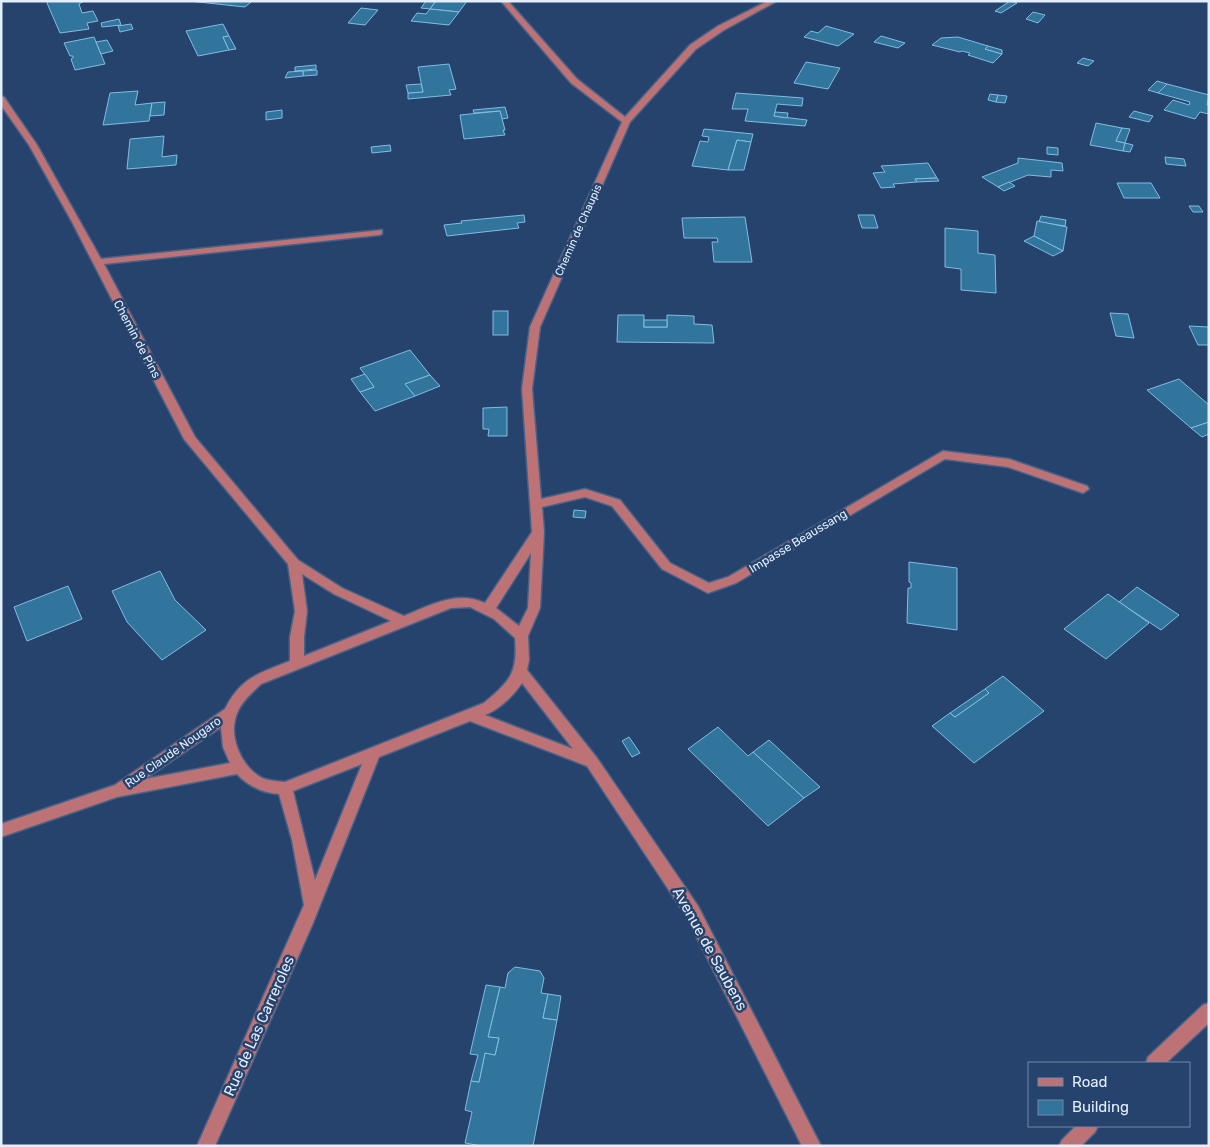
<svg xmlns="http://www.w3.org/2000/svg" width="1210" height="1147" viewBox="0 0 1210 1147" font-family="Rubik,sans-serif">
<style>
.building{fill:#32759c;stroke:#83bce2}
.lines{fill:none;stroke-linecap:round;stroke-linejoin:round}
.minor-casing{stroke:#486287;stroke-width:3}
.minor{fill:#bd7275;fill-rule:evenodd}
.labels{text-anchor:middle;stroke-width:5;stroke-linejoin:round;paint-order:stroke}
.far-street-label{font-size:11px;fill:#e3eefe;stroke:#26436d}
.street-label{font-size:12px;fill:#e3eefe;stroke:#26436d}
.near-street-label{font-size:15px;fill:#e3eefe;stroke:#26436d}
</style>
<rect width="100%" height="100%" fill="#26436d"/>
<g class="building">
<path d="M84 1 79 4 82 13 93 11 98 21 87 23 89 29 60 33 47 3 48 1Z"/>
<path d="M189 1H249L251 2 245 7Z"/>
<path d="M426 1H436L430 9 421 8Z"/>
<path d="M436 1H467L459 12 430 9Z"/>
<path d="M1010 1 1017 3 1001 13 995 11Z"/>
<path d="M361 8 378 10 365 25 348 23Z"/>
<path d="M430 9 459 12 449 25 411 21 417 13 426 14Z"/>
<path d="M1033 12 1045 15 1038 23 1026 19Z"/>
<path d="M119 19 121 25 102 27 101 23Z"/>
<path d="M131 24 133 29 120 32 118 26Z"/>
<path d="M223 24 229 36 223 37 229 50 198 56 186 31Z"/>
<path d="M826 26 854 34 838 46 804 37 811 31 818 33Z"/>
<path d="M229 36 236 49 229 50 223 37Z"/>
<path d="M881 36 905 43 898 48 874 42Z"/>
<path d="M94 37 105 64 75 70 71 59 73 58V56H70L64 43Z"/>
<path d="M958 37 988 46 985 49 1002 54 993 63 968 55 970 53 962 51 960 52 932 45 941 38Z"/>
<path d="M107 40 113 51 101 54 96 42Z"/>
<path d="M988 46 1002 50V54L985 49Z"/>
<path d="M1083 58 1094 61 1088 66 1077 63Z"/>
<path d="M806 62 840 68 828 89 794 83Z"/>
<path d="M449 64 456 89 449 90 451 95 408 99V93L423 92 418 67Z"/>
<path d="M316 65V69L295 71V67Z"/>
<path d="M317 70V75L303 76V71Z"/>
<path d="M303 71V76L285 78 288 72Z"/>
<path d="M1157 81 1167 84 1158 93 1148 90Z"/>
<path d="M421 84 423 92 408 93 406 85Z"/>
<path d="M1167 84 1209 95 1207 105H1209V114L1200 112 1195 119 1164 110 1173 100 1189 105 1190 102 1158 93Z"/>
<path d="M138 91 135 105 152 103 149 121 103 125 110 93Z"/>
<path d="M736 93 803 98 802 106 777 104 774 116 807 120 805 126 745 121 748 109H732Z"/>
<path d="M990 94 998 95 996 102 988 100Z"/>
<path d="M998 95 1007 96 1005 103 996 102Z"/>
<path d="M165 102 164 115 150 116 152 103Z"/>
<path d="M505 107 508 118 502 119 500 111 474 113 473 110Z"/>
<path d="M282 110V118L266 120V112Z"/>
<path d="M500 111 505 130H503L505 135 464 139 460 115Z"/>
<path d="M1134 111 1153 116 1149 122 1129 117Z"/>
<path d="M775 112 788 113 787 118 774 116Z"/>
<path d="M1096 123 1122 128 1116 141 1125 143 1123 151 1090 145Z"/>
<path d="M1122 128 1130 129 1125 143 1116 141Z"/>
<path d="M704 129 753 134 751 142 737 140 728 170 692 166 700 141 708 142 709 137 702 136Z"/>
<path d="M164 136 162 157 177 155 176 165 127 169 130 139Z"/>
<path d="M737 140 751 142 744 170H728Z"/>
<path d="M1125 143 1133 145 1130 152 1123 151Z"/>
<path d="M390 145 391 151 372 153 371 147Z"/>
<path d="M1047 147 1058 148V155L1047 154Z"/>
<path d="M1165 157 1184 159 1186 166 1166 164Z"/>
<path d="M1018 158 1062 163 1063 171 1051 170V177L1028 175 998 187 982 177 1018 163Z"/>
<path d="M928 163 937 178 915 179 917 182 893 184 895 187 881 188 873 173 885 172 881 166Z"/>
<path d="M937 178 939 181 917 182 915 179Z"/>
<path d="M1009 182 1015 186 1004 191 998 187Z"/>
<path d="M1117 183H1151L1160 198H1124Z"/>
<path d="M1189 206H1199L1203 212H1193Z"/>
<path d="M524 215 525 222 517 223 519 228 447 236 444 225 462 223 461 221Z"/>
<path d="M858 215H874L878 228H862Z"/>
<path d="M1041 216 1066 220 1065 226 1039 222Z"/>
<path d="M745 217 752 262H714L712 242H718L717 238H684L682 218Z"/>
<path d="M1037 221 1067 227 1063 251 1034 236Z"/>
<path d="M945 228 978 231V253L995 255 996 293 961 290V269L945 267Z"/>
<path d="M1034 236 1063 251 1053 256 1024 241Z"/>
<rect x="493" y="311" width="15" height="24"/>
<path d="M1110 313 1128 314 1134 338 1116 336Z"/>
<path d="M618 315H644V327H667V315L694 316V324L712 325 714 343 617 342Z"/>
<rect x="644" y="320" width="23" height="7"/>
<path d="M1189 326 1209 327V345H1198Z"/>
<path d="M410 350 430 375 405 384 415 396 375 411 360 392 374 387 360 368Z"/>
<path d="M365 374 374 387 360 392 351 379Z"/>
<path d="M430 375 440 386 415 396 405 384Z"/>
<path d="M1179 379 1209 405V422L1191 428 1147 390Z"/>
<path d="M507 407V436H488L489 429H483V408Z"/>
<path d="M1209 422V434L1202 437 1191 428Z"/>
<path d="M574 510 586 511 585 518 573 517Z"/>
<path d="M909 562 957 568V630L907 623 908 588H911V583L909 582Z"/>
<path d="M160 571 175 600 206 630 162 660 127 622 112 591Z"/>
<path d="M68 586 82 619 27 641 14 607Z"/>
<path d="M1137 587 1179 615 1161 630 1119 602Z"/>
<path d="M1108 594 1149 623 1106 659 1064 629Z"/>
<path d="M1003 676 1044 711 974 763 932 726 950 713 955 717 989 693 985 689Z"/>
<path d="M985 689 989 693 955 717 950 713Z"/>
<path d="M718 727 748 756 753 752 804 798 768 826 688 749Z"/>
<path d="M629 737 640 753 632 757 622 741Z"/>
<path d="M769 740 820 787 804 798 753 752Z"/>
<path d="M515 967 540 971 544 978 541 993 548 994 543 1018 557 1020 533 1146H482L465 1143 472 1112 465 1110 471 1081 479 1082 485 1053 495 1055 499 1038 488 1037 500 987 505 988 508 973Z"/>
<path d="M486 985 500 987 488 1037 499 1038 495 1055 485 1053 479 1082 471 1081 478 1055 470 1054Z"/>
<path d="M548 994 561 996 557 1020 543 1018Z"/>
</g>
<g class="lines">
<g class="minor-casing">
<g id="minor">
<path d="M501 1H508L577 79 625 117 690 45 718 26 768 1H777L724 30 696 49 630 122 540 327 532 389 541 499 585 489 620 500 670 563 709 583 728 577 943 451 1009 459 1087 486 1089 489 1083 493 1008 467 945 459 736 583 708 593 662 569 612 506 585 497 542 507 544 532 540 608 528 636 529 660 527 670 597 758 698 906 821 1146H802L686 916 587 766 470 721 379 757 313 923 215 1146H197L304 905 292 840 279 794C263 793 248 786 237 774L117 797 1 837V824L115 785 225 709C241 677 260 673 290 661V637L295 611 288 564 184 439 71 220 29 145 1 105V97H4L37 145 101 259 382 230V234L379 235 104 264 195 437 298 560 342 588 404 616C431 605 457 590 485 603L532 532 522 389 530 327 622 122 571 83ZM531 553 528 608 519 626 496 608ZM302 574 334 594 391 621 304 656V637L307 611ZM470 607 494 619 515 638C518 673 510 681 484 703L285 782C277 781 269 781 262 778 240 766 227 734 238 711 243 700 253 692 261 684L451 608ZM522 683 573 749 485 715C500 709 513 696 522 683ZM221 727 223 747 230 763 145 779ZM362 764 315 880 293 791Z"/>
<path d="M1209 1003V1023L1166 1063H1146L1148 1057 1203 1005Z"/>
<path d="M1076 1126H1098L1095 1132 1081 1146H1059L1062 1140Z"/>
</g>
</g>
<use href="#minor" class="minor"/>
</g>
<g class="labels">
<g class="far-street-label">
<text transform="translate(578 230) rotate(-66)" y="4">Chemin de Chaupis</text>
</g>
<g class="street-label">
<text transform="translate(137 339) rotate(62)" y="4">Chemin de Pins</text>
<text transform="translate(798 541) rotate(-31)" y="4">Impasse Beaussang</text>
<text transform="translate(173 752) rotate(-35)" y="4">Rue Claude Nougaro</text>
</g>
<g class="near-street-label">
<text transform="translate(710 949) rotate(61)" y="5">Avenue de Saubens</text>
<text transform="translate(259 1026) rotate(-66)" y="5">Rue de Las Carreroles</text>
</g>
</g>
<rect width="1210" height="1147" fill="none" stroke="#e3eefe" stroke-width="5"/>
<rect x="1028" y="1062" width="162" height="65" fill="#26436d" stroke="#7287a7"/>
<rect x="1038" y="1078" width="25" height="8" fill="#bd7275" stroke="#7287a7"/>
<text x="1072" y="1087" font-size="15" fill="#e3eefe">Road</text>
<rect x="1038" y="1100" width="25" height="15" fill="#32759c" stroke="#7287a7"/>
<text x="1072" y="1112" font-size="15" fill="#e3eefe">Building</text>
</svg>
